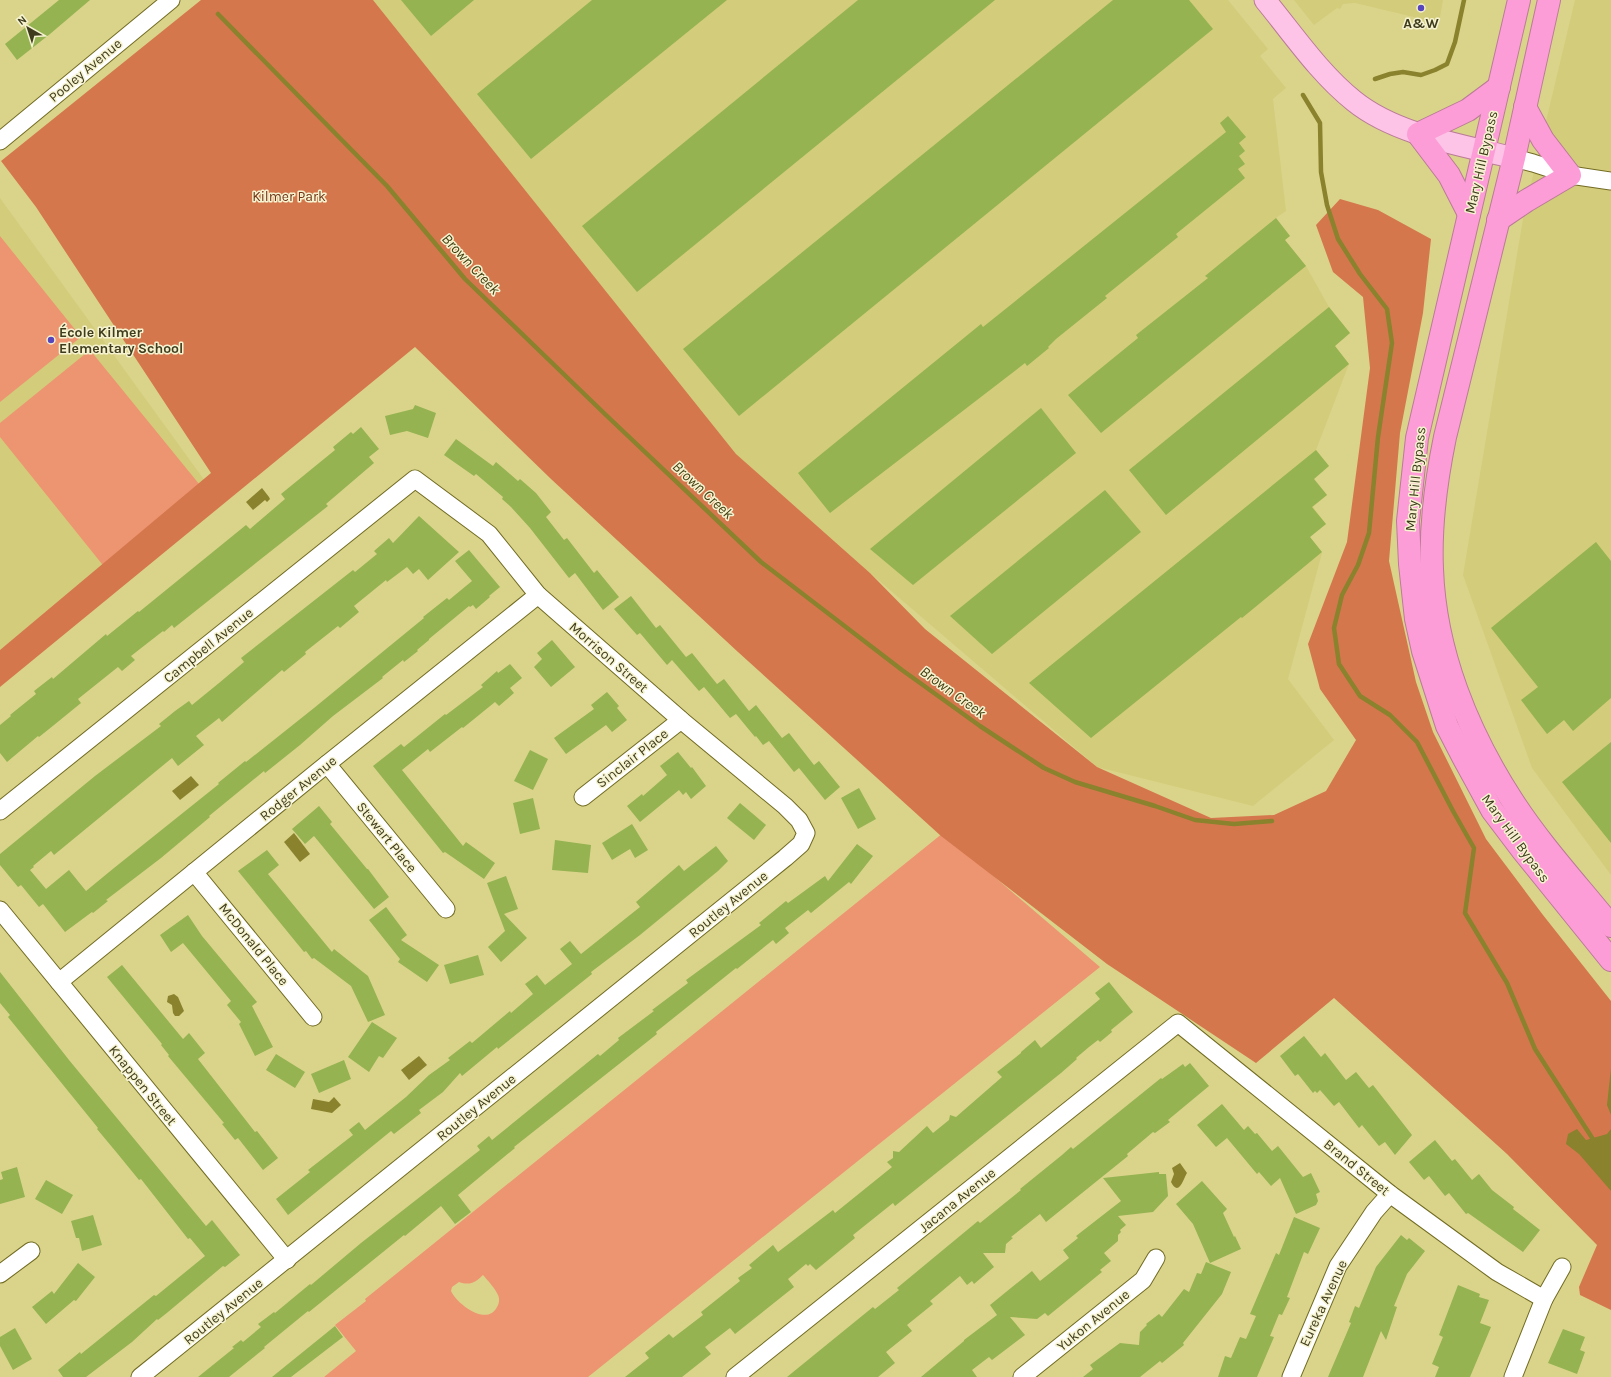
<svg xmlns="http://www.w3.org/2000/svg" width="1611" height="1377" viewBox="0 0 1611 1377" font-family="Karla,sans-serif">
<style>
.built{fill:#d3cc7b}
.green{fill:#ed9570;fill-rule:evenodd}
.forest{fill:#d5774d}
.water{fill:#8a822d}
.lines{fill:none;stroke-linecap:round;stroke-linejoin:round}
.stream{stroke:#8a822d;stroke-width:4.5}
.building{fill:#95b350}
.minor-casing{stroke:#726b22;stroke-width:19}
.major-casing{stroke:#ba7b96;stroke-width:23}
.highway-casing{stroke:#ba7b96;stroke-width:24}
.minor{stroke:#fff;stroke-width:17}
.major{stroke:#fec4e7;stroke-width:21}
.highway{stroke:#fd9dd7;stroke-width:22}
.poi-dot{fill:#5645bd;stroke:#f6f3d0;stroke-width:1.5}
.labels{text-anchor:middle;stroke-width:3;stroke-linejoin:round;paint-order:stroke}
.poi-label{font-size:14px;font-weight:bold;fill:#3f3c1e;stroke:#f6f3d0}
.street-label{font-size:14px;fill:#3f3c1e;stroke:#f6f3d0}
.park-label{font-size:14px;fill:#713316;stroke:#f6f3d0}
.water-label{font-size:15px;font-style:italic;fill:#443f11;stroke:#f6f3d0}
</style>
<rect width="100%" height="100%" fill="#dad48b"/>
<g class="built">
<path d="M373 0H1228L1268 49 1260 56 1286 88 1273 99 1286 211 1276 218 1290 236 1285 240 1306 266 1329 307 1350 333 1335 346 1349 364 1316 450 1329 466 1314 479 1327 495 1313 507 1326 524 1310 537 1322 553 1288 679 1334 740 1253 806 1097 767 870 573 736 454Z"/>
<path d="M1294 0H1443L1439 23 1355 3 1343 4 1340 9 1337 8 1314 25Z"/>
<path d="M1575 0H1611V875L1532 768 1463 575 1524 213Z"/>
<path d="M0 198 205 481 0 650Z"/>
</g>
<g class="green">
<path d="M0 236 81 337 0 402Z"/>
<path d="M90 350 208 495 110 574 0 437V423Z"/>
<path d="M943 833 1100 967 588 1377H324L356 1351 335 1325 366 1301 365 1299ZM483 1275C488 1281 495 1288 498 1295 500 1299 499 1304 497 1307 487 1327 457 1304 451 1291L452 1287 459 1282C470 1286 476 1282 483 1275Z"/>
</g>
<path class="forest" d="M201 0H373L736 454 870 573 925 629 1097 767 1211 818 1274 815 1326 791 1356 740 1320 689 1308 644 1347 542 1370 368 1363 297 1333 272 1316 225 1340 199 1378 210 1431 239 1423 313 1400 433 1389 561 1416 682 1433 732 1486 839 1543 915 1611 1001V1310L1580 1295 1579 1287 1597 1245 1507 1154 1334 998 1256 1063 1107 964 941 836 738 652 551 479 415 347 0 687V650L211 473 36 207 1 161Z"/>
<g class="water">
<path d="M262 488 269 497 270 499 267 502 265 500 253 510 246 502Z"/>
<path d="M191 776 199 785 180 800 172 791Z"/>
<path d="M294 833 310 854 300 862 284 842Z"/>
<path d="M174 994 178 997 184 1011 179 1016H175L173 1013 172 1005 167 1002 168 996Z"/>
<path d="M419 1056 427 1065 409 1080 401 1070Z"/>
<path d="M1611 1068V1115L1607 1105Z"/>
<path d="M334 1097 341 1105 332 1113 311 1109 313 1099 329 1102Z"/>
<path d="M1577 1129 1586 1140 1607 1134 1611 1129V1191L1579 1154 1566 1144 1568 1134Z"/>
<path d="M1180 1163 1187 1173C1184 1177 1179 1198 1171 1182L1174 1174 1172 1168Z"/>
</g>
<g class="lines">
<g class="stream">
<path d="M218 14 387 186 465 279 607 416 761 562 902 670 980 726 1044 768 1075 782 1155 806 1195 820 1234 824 1272 821"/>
<path d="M1375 79 1390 74 1403 72 1421 75 1435 70 1447 64 1455 42 1464 0"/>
<path d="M1303 95 1320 123 1321 172 1327 205 1338 239 1360 274 1387 309 1392 343 1378 437 1369 533 1358 565 1342 595 1334 628 1339 664 1360 696 1390 715 1417 742 1453 811 1474 848 1465 913 1507 983 1535 1049 1596 1144"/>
</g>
</g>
<g class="building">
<path d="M59 0H90L50 34 17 60 5 44Z"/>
<path d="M401 0H474L431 36Z"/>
<path d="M592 0H727L531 159 477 94Z"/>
<path d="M858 0H995L637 292 582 226Z"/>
<path d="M1113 0H1189L1213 29 739 416 683 349Z"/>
<path d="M1228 116 1246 137 1239 143 1245 151 1239 156 1245 164 1238 169 1245 178 1176 234 1178 237 1105 296 1107 298 1056 339 1048 347 1049 348 1027 366 1025 363 830 513 798 473 981 324 983 327 1226 132 1220 123Z"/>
<path d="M1276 218 1290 236 1285 240 1306 266 1101 433 1068 395 1138 338 1136 335 1208 278 1205 276Z"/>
<path d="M1329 307 1350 333 1335 346 1349 364 1166 515 1129 470Z"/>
<path d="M415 405 436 413 428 438 407 431 390 435 385 416 413 409Z"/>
<path d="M1041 408 1076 453 913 585 870 549Z"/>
<path d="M361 427 379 449 369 457 374 463 326 504 328 506 174 628 172 625 164 632 163 631 131 656 135 660 122 671 118 667 78 699 81 703 54 725 39 737 38 736 7 762 0 753V725L11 716 10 715 36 694 34 691 52 677 53 679 106 634 107 636 138 611 139 612 246 525 250 529 285 499 281 494 335 450 333 447 351 432 353 434Z"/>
<path d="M456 439 493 466 496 462 518 481 520 479 536 493 551 512 546 517 564 540 567 538 594 573 597 570 619 597 603 610 575 573 569 578 530 528 511 507 502 499 503 497 476 474 474 476 444 455Z"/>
<path d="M1316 450 1329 466 1314 479 1327 495 1312 507 1326 524 1310 537 1322 552 1242 618 1241 617 1091 738 1029 683Z"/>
<path d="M1105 490 1141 532 992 654 950 616Z"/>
<path d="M419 516 459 552 428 580 419 569 413 574 407 567 387 582 386 580 354 606 359 612 340 628 338 626 305 652 306 654 284 672 282 670 222 722 219 718 196 736 204 745 178 766 172 758 54 855 51 851 33 866 34 867 30 870 46 889 69 870 86 891 114 868 219 784 218 783 245 761 246 762 314 708 424 618 423 617 447 598 449 600 472 581 455 561 469 550 500 587 489 596 490 597 476 609 473 605 470 607 469 606 429 639V640L417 650 418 651 404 662 403 660 382 677 383 678 333 716 300 745 265 773 264 771 209 816 210 817 161 858 106 900 108 901 93 913 92 912 65 932 43 904 39 907 21 885 18 887 0 865V854L95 776 161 726 159 724 175 711 189 701 192 705 219 683 244 662 241 658 353 570 355 572 377 554 374 551 389 538 393 543Z"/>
<path d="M1596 542 1611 561V698L1573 731 1564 720 1547 734 1521 700 1538 687 1491 628Z"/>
<path d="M631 596 656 628 660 625 686 657 692 653 717 684 724 679 749 711 756 705 782 738 789 733 814 765 819 761 840 787 825 800 799 768 794 772 769 741 763 745 756 736 755 737 736 714 730 718 704 687 699 691 672 660 667 665 640 633 637 635 614 609Z"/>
<path d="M552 640 575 667 551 687 534 667 542 659 537 653Z"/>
<path d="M510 664 522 678 510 688 514 693 499 706 495 702 463 728 462 727 430 752 428 749 402 770 463 846 466 842 495 863 484 879 445 852 443 853 373 766 401 744 404 747 445 714 446 715 483 687 481 685 497 671 498 673Z"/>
<path d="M607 692 619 706 617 708 627 720 612 732 606 725 566 754 554 738 594 709 591 705Z"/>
<path d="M1611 742V843L1562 782Z"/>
<path d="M530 750 548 759 533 790 514 781Z"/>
<path d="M678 752 691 768 692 767 706 786 691 799 686 792 683 795 679 790 640 822 627 806 642 794 643 796 667 775 660 766Z"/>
<path d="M859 788 876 819 858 829 841 798Z"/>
<path d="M533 798 540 829 520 834 513 803Z"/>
<path d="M740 803 766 825 754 840 727 818Z"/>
<path d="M319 806 332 822 330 824 367 869H368L389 897 374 909 314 836 305 844 292 829Z"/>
<path d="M632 824 648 850 635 858 630 849 612 860 602 843Z"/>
<path d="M555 840 591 845 588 873 552 870Z"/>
<path d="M857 844 873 856 851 884 849 882 811 913 808 910 785 928 789 933 776 944 773 940 737 969 736 968 656 1032 657 1034 514 1147 515 1148 458 1195 471 1212 455 1224 441 1206 405 1236 404 1235 309 1312 308 1311 264 1347 265 1348 229 1377H198L234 1348 232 1347 241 1340 243 1342 261 1327 258 1324 274 1312 275 1313 310 1284 311 1285 361 1243 480 1150 477 1146 489 1136 492 1140 598 1054 600 1056 619 1040 618 1038 654 1011 652 1010 688 983 686 980 761 925 759 923 786 901 788 903 825 876 828 881Z"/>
<path d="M716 846 728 861 718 871 640 935 591 972 592 974 498 1049 497 1047 462 1076 460 1073 443 1092 419 1110 421 1113 394 1134 391 1131 288 1215 276 1199 310 1172 308 1170 353 1135 349 1130 359 1122 365 1130 406 1097 429 1075 450 1060 448 1058 470 1041 472 1043 510 1011 511 1013 533 994 525 984 537 975 545 985 572 964 560 949 570 941 581 954 640 907 636 902 679 865 684 871Z"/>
<path d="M267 850 279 865 268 874 332 952 334 949 368 976 385 1015 368 1022 351 986 314 958 312 959 306 951 304 952 238 871Z"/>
<path d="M506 876 518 909 504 914 527 938 501 962 488 947 505 931 487 883Z"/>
<path d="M386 907 407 935 401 940 439 965 427 982 398 962 400 959 369 920Z"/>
<path d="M188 915 202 936 257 1002 252 1006 273 1047 255 1056 239 1024 241 1022 227 1005 231 1001 183 943 171 952 160 935Z"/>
<path d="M478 955 484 975 450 984 444 965Z"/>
<path d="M122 965 183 1039 189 1033 205 1053 198 1059 255 1132 257 1131 278 1158 263 1170 238 1138 235 1140 222 1124 224 1123 168 1056 169 1055 161 1045 162 1044 107 977Z"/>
<path d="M0 972 69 1060 206 1226 212 1220 240 1255 225 1267 223 1266 168 1312 158 1320 157 1319 132 1342 86 1377H63L58 1370 80 1352 81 1354 154 1295 156 1296 205 1256 190 1238 188 1239 141 1179 139 1180 117 1153 97 1129 98 1128 8 1017 10 1015 0 1003Z"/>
<path d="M1109 982 1133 1012 1111 1030 1112 1032 1100 1042 1098 1040 1089 1047 1076 1058 1077 1059 1061 1073 895 1206 893 1203 853 1235 855 1238 816 1270 810 1264 808 1266 806 1264 788 1279 794 1287 735 1334 730 1328 705 1347 711 1354 682 1377H625L649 1358 645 1353 669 1334 673 1338 703 1315 701 1312 740 1281 738 1278 752 1268 749 1265 773 1245 778 1252 833 1210 835 1213 892 1167 887 1162 893 1158V1151L899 1152 927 1126 933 1133 949 1120 950 1115 956 1117 1002 1077 997 1072 1021 1053V1052L1035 1040 1041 1048 1100 999 1095 993Z"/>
<path d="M372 1022 397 1038 383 1058 379 1056 369 1072 348 1057Z"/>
<path d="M1304 1036 1321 1057 1325 1053 1346 1080 1356 1072 1369 1088 1373 1085 1412 1135 1395 1155 1385 1142 1379 1146 1362 1125 1359 1128 1339 1102 1334 1106 1320 1090 1317 1093 1315 1091 1313 1093 1298 1074 1295 1076 1280 1056Z"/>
<path d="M276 1054 305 1072 295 1088 266 1070Z"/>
<path d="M344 1060 351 1079 319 1093 311 1074Z"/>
<path d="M1190 1063 1209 1086 1168 1120 1170 1122 1155 1133 1153 1132 1127 1154 1128 1156 1046 1222 1040 1214 1011 1237 1013 1238 1006 1244 1005 1253H983L994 1267 974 1284 972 1281 967 1285 960 1276 930 1301 933 1304 907 1325 912 1331 886 1352 895 1363 878 1377H787L873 1307 875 1309 899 1290 897 1288 978 1221 980 1223 1021 1190 1020 1189 1062 1155 1071 1147 1073 1149 1161 1078 1162 1079 1183 1064 1185 1067Z"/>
<path d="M1222 1104 1244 1130 1248 1126 1255 1134 1257 1133 1272 1151 1278 1146 1303 1177 1311 1173 1320 1192 1316 1194 1318 1201 1316 1205 1296 1214 1280 1178 1271 1186 1259 1172 1257 1174 1227 1138 1216 1147 1197 1125Z"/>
<path d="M1435 1140 1452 1161 1455 1159 1472 1180 1479 1174 1492 1190 1514 1207 1513 1209 1540 1230 1523 1252 1468 1213 1466 1214 1449 1193 1445 1196 1429 1176 1424 1180 1409 1162Z"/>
<path d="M17 1167 25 1197 0 1204V1180L3 1179 1 1172Z"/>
<path d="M1159 1172V1174H1166L1168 1196 1153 1212 1118 1216 1126 1225 1120 1230 1121 1232 1118 1235V1241L1104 1253 1111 1261 1100 1270 1102 1272 1048 1316 1045 1313 1037 1319 1010 1317 1025 1335 992 1360 989 1357 972 1370 977 1377H921L964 1341V1340L997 1315 990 1305 1032 1271 1040 1281 1069 1258 1063 1250 1078 1238 1076 1236 1121 1201 1103 1178Z"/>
<path d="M46 1180 73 1195 62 1214 35 1199Z"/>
<path d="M1202 1181 1227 1209 1223 1213 1234 1237 1235 1236 1241 1249 1210 1263 1193 1224 1176 1204Z"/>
<path d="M93 1215 102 1245 82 1251 79 1238H76L71 1221Z"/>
<path d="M1294 1217 1320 1228 1308 1254 1304 1252 1287 1297 1290 1298 1282 1315 1279 1314 1270 1336 1274 1337 1257 1377H1218L1225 1356 1231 1358 1240 1337 1246 1339 1256 1316 1250 1314 1276 1253 1279 1255Z"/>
<path d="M1401 1235 1407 1240 1409 1238 1425 1251 1407 1274 1394 1306 1397 1307 1386 1340 1381 1331 1363 1377H1328L1351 1323 1349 1322 1355 1306 1359 1308 1376 1267Z"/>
<path d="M1206 1262 1231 1272 1222 1294 1183 1343 1184 1345 1162 1363 1160 1361 1140 1377H1083L1093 1369 1090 1365 1120 1343 1139 1345 1140 1332 1147 1325 1146 1324 1159 1314 1162 1317 1184 1289 1189 1292 1197 1273 1201 1274Z"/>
<path d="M78 1263 95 1277 76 1301 74 1300 46 1324 32 1307 52 1291 54 1294Z"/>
<path d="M1458 1285 1480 1294 1479 1297 1489 1300 1480 1323 1491 1327 1470 1377H1435L1439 1367 1432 1364 1443 1337 1439 1335Z"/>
<path d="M335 1326 343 1337 291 1377H272Z"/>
<path d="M15 1328 32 1359 13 1370 0 1346V1337Z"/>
<path d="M1563 1329 1585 1337 1580 1350 1585 1352 1577 1374 1548 1363Z"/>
</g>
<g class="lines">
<g class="minor-casing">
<g id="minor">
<path d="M0 141 171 0"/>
<path d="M1514 158 1533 163 1570 175 1611 181"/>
<path d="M327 764 446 909"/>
<path d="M583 797 681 720"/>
<path d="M0 811 415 479 489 534 538 595 681 720 785 806 799 820 806 833 801 844 785 858 140 1377"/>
<path d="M194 872 313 1017"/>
<path d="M0 910 287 1260"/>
<path d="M59 982 327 764 538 595"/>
<path d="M0 1274 31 1251"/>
<path d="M735 1377 1178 1023 1390 1194 1497 1272 1544 1299"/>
<path d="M1022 1377 1143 1280 1156 1258"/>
<path d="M1291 1377 1338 1266 1374 1212 1390 1194"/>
<path d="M1513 1377 1544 1299 1562 1267"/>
</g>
</g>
<g class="major-casing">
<path id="major" d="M1265 0C1293 34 1319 73 1354 101 1396 135 1462 145 1514 158"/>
</g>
<g class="highway-casing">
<g id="highway">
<path d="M1519 0 1417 438 1408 521 1410 564 1416 619 1423 651 1447 726 1463 757 1492 810 1523 851 1611 960"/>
<path d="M1549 0 1514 158 1445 437C1436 481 1430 525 1432 569 1435 652 1468 732 1512 800 1541 845 1578 885 1611 926"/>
<path d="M1469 214 1449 175 1418 134 1468 110 1499 87"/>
<path d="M1498 220 1526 201 1570 175 1543 140 1525 107"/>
</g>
</g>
<use href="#minor" class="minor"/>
<use href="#major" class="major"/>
<use href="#highway" class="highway"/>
</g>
<g class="poi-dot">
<circle cx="1421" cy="8" r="4"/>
<circle cx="51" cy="340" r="4"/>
</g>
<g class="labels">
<g class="poi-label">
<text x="1421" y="28">A&amp;W</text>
<text x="59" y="337" text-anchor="start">École Kilmer<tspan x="59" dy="16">Elementary School</tspan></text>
</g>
<g class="street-label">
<text transform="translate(85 70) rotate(-40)" y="5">Pooley Avenue</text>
<text transform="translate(1481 162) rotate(-77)" y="5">Mary Hill Bypass</text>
<text transform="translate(1415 479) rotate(-84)" y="5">Mary Hill Bypass</text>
<text transform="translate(208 645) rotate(-39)" y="5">Campbell Avenue</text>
<text transform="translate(609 657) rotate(41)" y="5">Morrison Street</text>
<text transform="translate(632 758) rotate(-38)" y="5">Sinclair Place</text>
<text transform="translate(298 788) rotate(-39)" y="5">Rodger Avenue</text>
<text transform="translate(387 837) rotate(51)" y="5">Stewart Place</text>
<text transform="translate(1516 838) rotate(54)" y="5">Mary Hill Bypass</text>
<text transform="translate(728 904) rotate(-39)" y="5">Routley Avenue</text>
<text transform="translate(254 944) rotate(51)" y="5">McDonald Place</text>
<text transform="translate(143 1085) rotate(51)" y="5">Knappen Street</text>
<text transform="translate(476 1107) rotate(-39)" y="5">Routley Avenue</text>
<text transform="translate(1357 1167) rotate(39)" y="5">Brand Street</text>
<text transform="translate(957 1200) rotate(-39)" y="5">Jacana Avenue</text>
<text transform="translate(1323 1303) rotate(-65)" y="5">Eureka Avenue</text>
<text transform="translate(223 1311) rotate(-39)" y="5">Routley Avenue</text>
<text transform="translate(1093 1320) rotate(-39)" y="5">Yukon Avenue</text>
</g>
<g class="park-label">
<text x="289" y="201">Kilmer Park</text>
</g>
<g class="water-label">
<text transform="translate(471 264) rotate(47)" y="5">Brown Creek</text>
<text transform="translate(703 490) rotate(43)" y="5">Brown Creek</text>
<text transform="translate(953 692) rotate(36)" y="5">Brown Creek</text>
</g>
</g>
<g transform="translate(28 28) rotate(321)" stroke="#f6f3d0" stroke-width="3" paint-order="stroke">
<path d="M0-3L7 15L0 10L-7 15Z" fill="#3f3c1e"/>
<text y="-6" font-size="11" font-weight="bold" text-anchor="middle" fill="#3f3c1e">N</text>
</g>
</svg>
